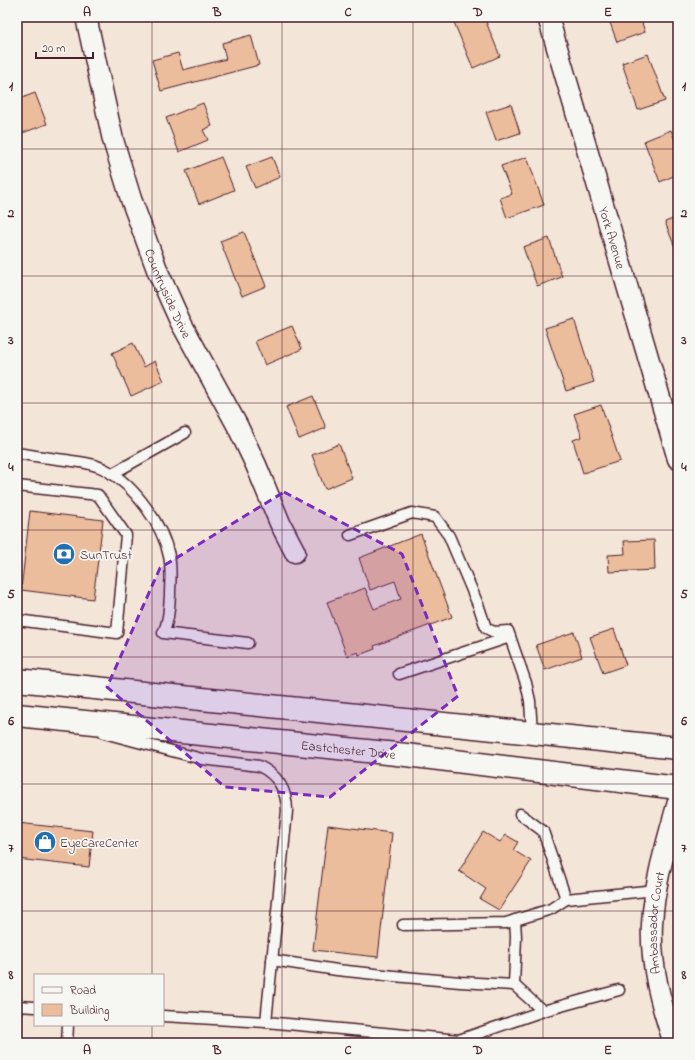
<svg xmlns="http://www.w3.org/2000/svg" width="695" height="1060" viewBox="0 0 695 1060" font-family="'Indie Flower',sans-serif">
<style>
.building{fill:#ecbd9c;stroke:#4a1f2b}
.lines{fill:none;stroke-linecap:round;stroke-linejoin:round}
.service-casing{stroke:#4a1f2b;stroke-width:13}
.minor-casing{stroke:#4a1f2b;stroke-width:23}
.primary-casing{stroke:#4a1f2b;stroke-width:25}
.service{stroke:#f6f6f2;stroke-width:10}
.minor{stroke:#f6f6f2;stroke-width:20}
.primary{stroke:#f6f6f2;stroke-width:22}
.marked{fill:#7b2cbf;fill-opacity:0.2;stroke:#7b2cbf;stroke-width:3;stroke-dasharray:8 5;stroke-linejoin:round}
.grid{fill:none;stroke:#4a1f2b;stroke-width:1;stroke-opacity:0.55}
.labels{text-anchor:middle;stroke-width:3.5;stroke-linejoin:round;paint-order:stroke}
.street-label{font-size:13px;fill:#4a1f2b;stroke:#f6f6f2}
.poi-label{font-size:13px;fill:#4a1f2b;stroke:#f6f6f2;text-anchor:start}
.neatline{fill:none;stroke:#4a1f2b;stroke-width:1.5}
.grid-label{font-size:13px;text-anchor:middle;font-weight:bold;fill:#4a1f2b}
</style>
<rect width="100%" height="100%" fill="#f3e5d8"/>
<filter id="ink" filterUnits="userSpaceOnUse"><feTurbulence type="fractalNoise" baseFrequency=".025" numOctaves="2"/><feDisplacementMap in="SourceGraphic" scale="8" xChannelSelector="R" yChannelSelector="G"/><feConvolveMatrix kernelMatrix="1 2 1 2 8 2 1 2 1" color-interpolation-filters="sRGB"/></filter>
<g filter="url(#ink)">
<g class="building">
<path d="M461 17H484L500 56 473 68 453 20Z"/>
<path d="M608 17H640L645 32 617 42Z"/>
<path d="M251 35 259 65 161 91 152 60 178 53 183 70 226 59 222 43Z"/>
<path d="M648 54 665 101 638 110 622 63Z"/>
<path d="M35 93 47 124 17 135V100Z"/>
<path d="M203 103 212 126 203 130 208 140 179 152 166 118Z"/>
<path d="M511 104 520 133 496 141 486 112Z"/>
<path d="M671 130 678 148V174L660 182 644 141Z"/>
<path d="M221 157 234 190 199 204 186 171Z"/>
<path d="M272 157 280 177 255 188 246 167Z"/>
<path d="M527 157 544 205 507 218 500 198 512 194 501 166Z"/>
<path d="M678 217V255L665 222Z"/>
<path d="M244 232 266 286 242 296 220 241Z"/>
<path d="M549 238 562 277 537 286 523 247Z"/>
<path d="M574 319 594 382 566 391 545 328Z"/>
<path d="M292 326 302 349 265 365 255 341Z"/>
<path d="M133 343 144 367 155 361 164 381 131 396 112 353Z"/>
<path d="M313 396 326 428 299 439 286 407Z"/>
<path d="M601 405 620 461 583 473 573 440 582 437 574 414Z"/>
<path d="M339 444 352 478 325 489 312 455Z"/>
<path d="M30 511 103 520 93 599 21 590Z"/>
<path d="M421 534 452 617 374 646 375 649 359 655 358 652 347 656 327 602 365 588 374 609 401 599 395 581 370 590 359 558Z"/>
<path d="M654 540 655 570 609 572 608 555 625 554 624 541Z"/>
<path d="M614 629 626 665 603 673 590 637Z"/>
<path d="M574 632 582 657 545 670 536 645Z"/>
<path d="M17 823 93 831 89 867 17 859Z"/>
<path d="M328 825 392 833 378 957 313 950Z"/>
<path d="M483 832 500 842 506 835 518 842 513 850 531 861 499 910 480 899 486 889 459 871Z"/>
</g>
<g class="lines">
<g class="service-casing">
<g id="service">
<path d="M17 453C33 456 49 458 65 460 79 462 94 463 106 470 134 485 163 525 169 556 172 569 170 582 170 595 169 608 169 621 163 633L248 643"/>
<path d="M112 474 185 433"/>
<path d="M17 486 98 495 126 535 117 633 17 620"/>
<path d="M350 535 412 513 435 517 449 536 479 607 486 628 494 632 508 631 526 683 530 701 532 733"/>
<path d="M399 674 510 637"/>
<path d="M104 733 202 759 259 766C278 775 287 790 287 811L266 1022 459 1040 543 1011 619 990"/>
<path d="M566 899 656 890"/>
<path d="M403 925 506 923 551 909 566 899 543 831 520 814"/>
<path d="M272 960 337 970 394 976 460 982 514 985 543 1011"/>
<path d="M514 985 516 937 515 920"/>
<path d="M17 1006 35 1007"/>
<path d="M163 1016 266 1022"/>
<path d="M67 1043 68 1025"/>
</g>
</g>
<g class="minor-casing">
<g id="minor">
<path id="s1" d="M86 17 113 140 131 199 158 272 180 321 237 425 256 465 280 523 295 552"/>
<path id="s2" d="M548 17 678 459"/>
<path id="s3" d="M674 1043C661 1005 650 965 652 924 654 883 667 842 678 802"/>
</g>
</g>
<g class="primary-casing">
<g id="primary">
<path d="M17 680 678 748"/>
<path id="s4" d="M17 715 406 755 678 788"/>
</g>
</g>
<use href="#service" class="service"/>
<use href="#minor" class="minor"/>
<use href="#primary" class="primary"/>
</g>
</g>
<path class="marked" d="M284 492 402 554 458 696 330 797 225 787 107 687 160 568Z"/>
<path class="grid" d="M152 17V975M282 17V1043M413 17V1043M543 17V1043M17 149H678M17 276H678M17 403H678M17 530H678M17 657H678M17 784H678M17 911H678M152 1025V1043"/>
<defs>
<g id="bank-disc" transform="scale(1.15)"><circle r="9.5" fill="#1f6fb2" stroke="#f6f6f2"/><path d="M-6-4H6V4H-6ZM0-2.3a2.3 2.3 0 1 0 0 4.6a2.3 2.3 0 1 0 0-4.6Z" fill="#fff"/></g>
<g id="shop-disc" transform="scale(1.15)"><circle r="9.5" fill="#1f6fb2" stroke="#f6f6f2"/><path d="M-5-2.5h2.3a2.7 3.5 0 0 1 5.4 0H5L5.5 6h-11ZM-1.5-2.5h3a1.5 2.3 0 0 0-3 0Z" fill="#fff"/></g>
</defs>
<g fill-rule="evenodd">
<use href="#bank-disc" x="64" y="554"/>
<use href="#shop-disc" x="45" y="842"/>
</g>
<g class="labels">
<g class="street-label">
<text dy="5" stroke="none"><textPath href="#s2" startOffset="230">York Avenue</textPath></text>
<text dy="5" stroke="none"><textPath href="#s1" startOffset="289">Countryside Drive</textPath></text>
<text dy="5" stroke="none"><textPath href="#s4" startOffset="333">Eastchester Drive</textPath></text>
<text dy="5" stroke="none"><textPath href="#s3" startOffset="123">Ambassador Court</textPath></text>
</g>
<g class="poi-label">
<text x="80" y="559">SunTrust</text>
<text x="60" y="847">EyeCareCenter</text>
</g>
</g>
<rect width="695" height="1060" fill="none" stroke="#f6f6f2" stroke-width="44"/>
<rect x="34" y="974" width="130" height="52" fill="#f6f6f2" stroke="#b1a0a2"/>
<rect x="42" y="987" width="20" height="6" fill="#f6f6f2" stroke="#b1a0a2"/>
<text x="70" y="994" font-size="12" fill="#4a1f2b">Road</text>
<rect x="42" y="1004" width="20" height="12" fill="#ecbd9c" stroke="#b1a0a2"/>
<text x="70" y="1014" font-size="12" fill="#4a1f2b">Building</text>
<path d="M36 52v6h57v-6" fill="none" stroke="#4a1f2b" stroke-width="2"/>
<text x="42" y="52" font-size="12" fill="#4a1f2b" stroke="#f6f6f2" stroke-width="3" paint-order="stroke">20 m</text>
<rect x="22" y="22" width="651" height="1016" class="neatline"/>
<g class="grid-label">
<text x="87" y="16">A</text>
<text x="217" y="16">B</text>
<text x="348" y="16">C</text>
<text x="478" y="16">D</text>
<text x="608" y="16">E</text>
<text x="11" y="90">1</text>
<text x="684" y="90">1</text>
<text x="11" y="217">2</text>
<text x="684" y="217">2</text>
<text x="11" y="344">3</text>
<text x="684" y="344">3</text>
<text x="11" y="471">4</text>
<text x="684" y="471">4</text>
<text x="11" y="598">5</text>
<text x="684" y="598">5</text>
<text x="11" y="725">6</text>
<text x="684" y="725">6</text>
<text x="11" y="852">7</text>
<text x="684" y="852">7</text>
<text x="11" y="979">8</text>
<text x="684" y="979">8</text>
<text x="87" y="1054">A</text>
<text x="217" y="1054">B</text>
<text x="348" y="1054">C</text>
<text x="478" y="1054">D</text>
<text x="608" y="1054">E</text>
</g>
</svg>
